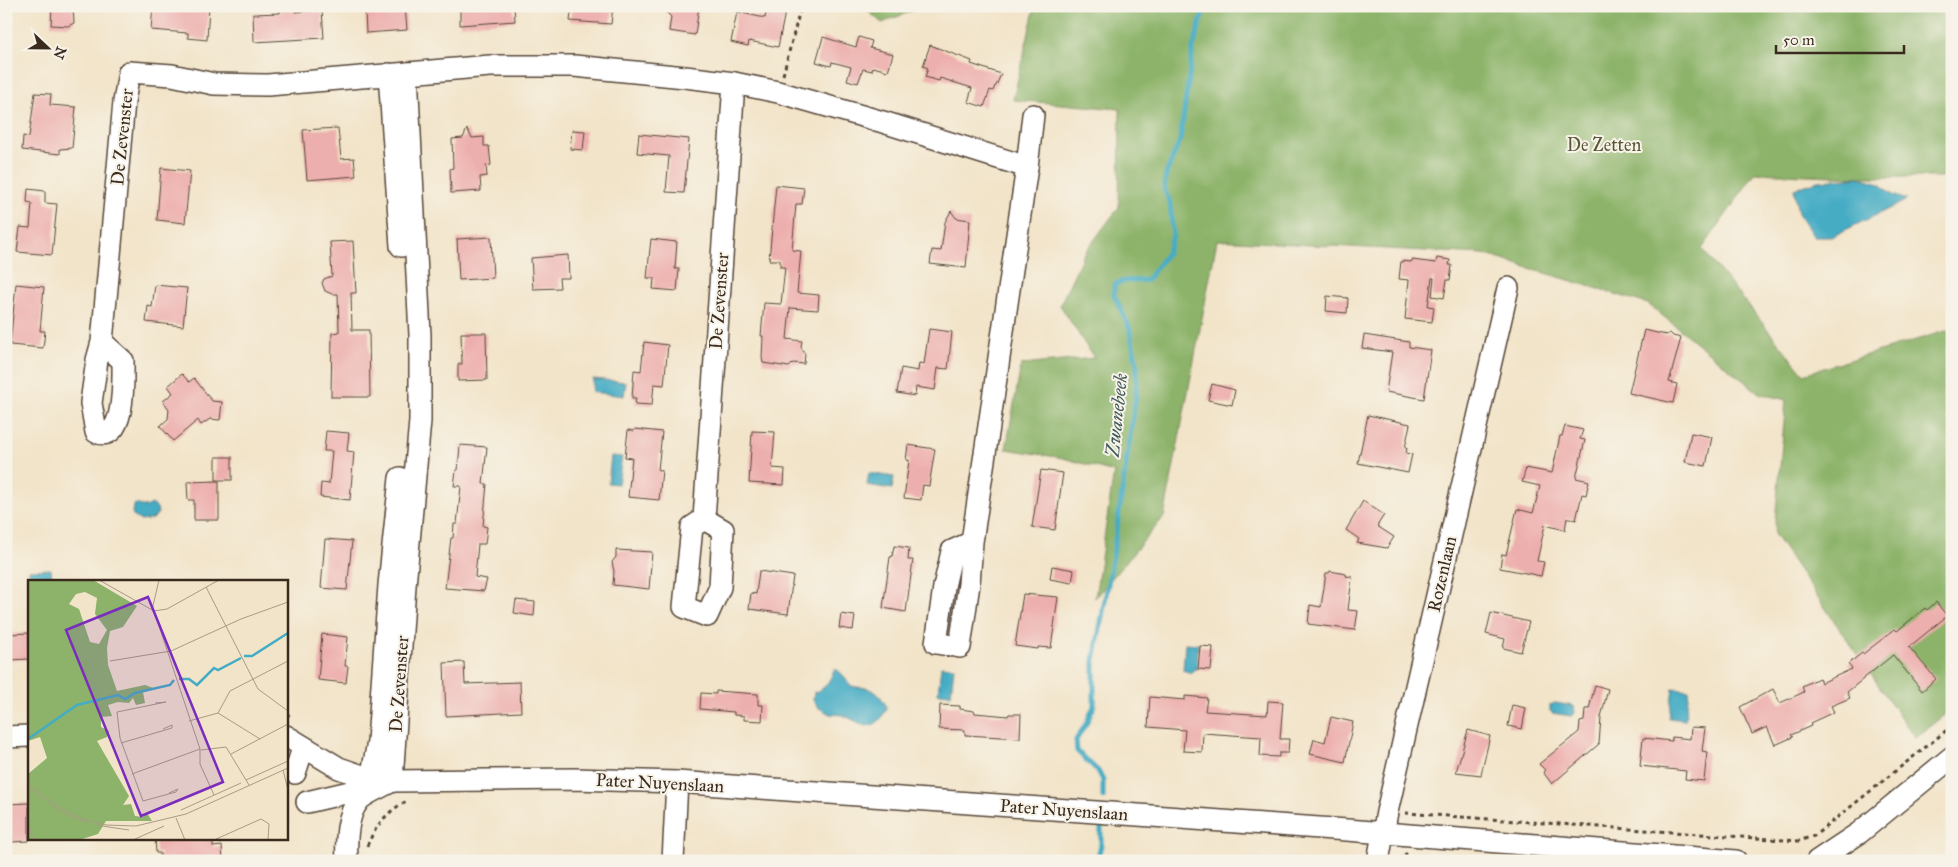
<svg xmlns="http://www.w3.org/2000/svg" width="1958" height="867" viewBox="0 0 1958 867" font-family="'IM FELL Great Primer',serif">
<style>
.forest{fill:#8cb369;stroke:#646e44}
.water{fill:#44acc4;stroke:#406b71}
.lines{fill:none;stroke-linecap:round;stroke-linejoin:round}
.stream{stroke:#44acc4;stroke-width:5}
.building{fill:#edafad}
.minor-casing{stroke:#564638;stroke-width:24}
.path{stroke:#564638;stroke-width:3;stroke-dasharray:4 4;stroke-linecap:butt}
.minor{stroke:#fff;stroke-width:21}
.labels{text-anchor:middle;stroke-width:4;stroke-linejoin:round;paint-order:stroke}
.street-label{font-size:18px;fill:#3b2a1e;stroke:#f7f3e8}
.park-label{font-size:18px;fill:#585435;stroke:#f7f3e8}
.water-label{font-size:19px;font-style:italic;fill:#3e5858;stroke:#f7f3e8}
.inset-river{fill:none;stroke:#44acc4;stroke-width:2.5}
.inset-road{fill:none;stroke:#a99a85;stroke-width:1}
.view{fill:#7b2cbf;fill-opacity:0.15;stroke:#7b2cbf;stroke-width:2.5}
.inset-edge{fill:none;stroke:#3b2a1e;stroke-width:2.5}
</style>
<rect width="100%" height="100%" fill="#f7f3e8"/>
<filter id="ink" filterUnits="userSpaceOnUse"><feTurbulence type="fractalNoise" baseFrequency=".02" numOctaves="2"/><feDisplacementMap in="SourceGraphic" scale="10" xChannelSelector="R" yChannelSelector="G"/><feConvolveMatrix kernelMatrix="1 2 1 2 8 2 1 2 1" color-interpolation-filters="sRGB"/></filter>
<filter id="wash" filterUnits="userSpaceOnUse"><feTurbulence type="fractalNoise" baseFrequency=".0096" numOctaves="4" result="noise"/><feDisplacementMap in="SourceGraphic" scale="20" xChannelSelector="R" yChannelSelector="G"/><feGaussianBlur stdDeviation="1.12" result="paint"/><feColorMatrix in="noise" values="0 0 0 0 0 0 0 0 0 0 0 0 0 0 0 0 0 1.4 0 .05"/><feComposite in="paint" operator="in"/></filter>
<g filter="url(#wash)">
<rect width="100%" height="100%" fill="#f2e4c9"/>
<g class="forest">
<path d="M862 6H924L882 23Z"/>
<path d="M1035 6H1952V177H1859L1755 173 1702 249 1804 374 1952 329V709L1915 738 1774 534 1786 400 1759 393 1648 304 1483 254 1217 240 1164 517 1095 598 1114 472 1063 458 1006 449 1021 365 1094 358 1060 305 1083 255 1119 207 1120 109 1013 100Z"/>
</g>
<g class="water">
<path d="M1859 177 1877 182 1893 195 1907 200 1831 237H1814L1798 213 1794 189 1818 181Z"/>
<path d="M593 379 626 382 624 396 592 392Z"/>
<path d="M611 456 622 457 618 484 608 483Z"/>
<path d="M869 473 894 477 892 489 867 485Z"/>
<path d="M135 504 146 507 152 504 157 508 158 513 153 519 141 521 133 516 132 511Z"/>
<path d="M51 569 52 579H30L29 570Z"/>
<path d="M1185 643 1198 644 1197 669H1194L1191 673 1183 670Z"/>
<path d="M941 666 954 667 951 694 938 693Z"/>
<path d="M835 669C845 673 845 682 852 686 857 688 863 687 868 688 877 691 884 700 887 708L880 720 873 725 866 726 843 715 830 714 819 708 813 700 814 692C827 689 829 680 835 669Z"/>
<path d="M1673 688 1689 690 1685 720 1669 718Z"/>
<path d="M1555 703 1574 706 1575 713 1571 716 1552 713 1550 711V705Z"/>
</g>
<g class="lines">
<g class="stream">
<path d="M1103 797V780L1098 771 1077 751 1076 740 1086 724 1094 706V660L1112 562 1136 395 1137 365 1129 327 1114 295V285C1129 277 1132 283 1147 280L1167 253 1173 236 1170 202 1164 189 1166 174 1180 140 1193 48 1205 6"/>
<path d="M1097 861 1101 845V828"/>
</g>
</g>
<g id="blocks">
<g class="building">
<path d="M52 6H73L74 23 68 26 51 25Z"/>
<path d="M153 6H209L207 40 188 38V33L151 30Z"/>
<path d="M390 6H405L407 30 366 33 365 11 390 9Z"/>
<path d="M460 6H514L515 21 460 25Z"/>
<path d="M572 6H613L611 24 570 21Z"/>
<path d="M661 6H699L695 35 669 31 671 17Z"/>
<path d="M767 8 785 12 778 47 749 41 748 46 731 42 737 12 765 18Z"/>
<path d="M295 9V12L322 10 324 38 254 42 253 14 280 13V10Z"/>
<path d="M823 37 856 47 859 37 872 41 870 48 893 54 888 71 873 67 872 71 863 69 858 83 847 80 851 67 832 62 831 66 816 62Z"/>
<path d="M930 45 972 61 971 64 1001 74 996 86H995L993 91 990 90 984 107 968 102 972 88 940 78 939 81 925 77 928 68 923 66Z"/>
<path d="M35 93 51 94 50 105 76 107 72 148 60 149V154L22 150 23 136 29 137Z"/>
<path d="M338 128 341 159 354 158 356 176 307 180 303 130Z"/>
<path d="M467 129 472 138 484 137V146H489L491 165 486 166 487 176 480 177 481 191 451 193 450 169 453 168 452 139 463 138Z"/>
<path d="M572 130 585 131 583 150 570 149Z"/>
<path d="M639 134 689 139 684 193 666 192 669 156 637 153Z"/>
<path d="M161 168 190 171 185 223 157 220Z"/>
<path d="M776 185 804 188 802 204H796L792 250 801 251 797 293 819 295 818 310 790 308 787 339 802 341 801 347 805 354 804 364 793 363 789 367 763 363 762 358 763 336H761L764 303 781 304 785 267H780V260H769Z"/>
<path d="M28 189 45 191V203L57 204 52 255 17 252 20 227 30 228 32 203 27 202Z"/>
<path d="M951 211 956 218 970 220 966 268 930 264 932 250 941 251 945 222Z"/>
<path d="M491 237 493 278 459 280 457 239Z"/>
<path d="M651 239 677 242 675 269H679L677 291 653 289 654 278H647Z"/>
<path d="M353 241 356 293H351L352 330H369L370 397H331L332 333 339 332V330L338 294H332L325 291 322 283 324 279 332 276 330 242Z"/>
<path d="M568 255 569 278H559L560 288 533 289 531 258Z"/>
<path d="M1437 258 1450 260 1449 265H1452L1450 280H1447L1444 298 1432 296 1434 278H1432L1428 306 1434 307 1432 322 1405 319 1409 280 1399 279 1401 261 1411 262 1412 260 1436 263Z"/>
<path d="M16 284 44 287 40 331H45L43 348 10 345Z"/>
<path d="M155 285 187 288 183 326 146 322 148 306 152 307Z"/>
<path d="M1327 296 1348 298 1347 313 1326 311Z"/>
<path d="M929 329 952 332 948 369 938 368 935 390 916 387 915 396 897 393 901 368 918 371 919 363 924 364Z"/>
<path d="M1644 330 1666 335 1670 333 1673 336 1681 338 1669 382 1677 384 1673 403 1629 393Z"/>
<path d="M461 333H486L487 380 458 381V364H462Z"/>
<path d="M1364 335 1409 342V347L1431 350 1424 399 1386 392 1392 352 1362 348Z"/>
<path d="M644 342 668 345 664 385 654 384 652 405 635 404 636 398H632L634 370 641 371Z"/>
<path d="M182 374 189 382 194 378 212 401 222 402 220 420 210 419 201 425 198 420 173 441 160 426 168 419 169 409 163 401 173 393 168 386Z"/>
<path d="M1212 384 1235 390 1232 405 1208 400Z"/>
<path d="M1368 415 1410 424 1405 448H1407L1406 453 1412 454 1408 473 1358 463Z"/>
<path d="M1565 426 1583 430 1580 439 1585 440 1576 478 1589 481 1586 495 1582 494 1576 520 1567 518 1565 530 1545 525 1537 561 1544 562 1541 576 1500 568 1502 554 1506 555 1517 509 1533 513 1540 486 1522 482 1526 468 1552 473 1560 436H1562Z"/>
<path d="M635 429 662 432 658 470H662L659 500 628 497 632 458 625 457 628 430 634 431Z"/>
<path d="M326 431 349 433 347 451 354 452 350 500 320 497 321 483 329 484 332 451H324Z"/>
<path d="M752 431 775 432 772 468 785 469 784 485 749 483Z"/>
<path d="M1691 433 1712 437 1706 466 1685 462Z"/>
<path d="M460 445 487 447 483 484H487L483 526 487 527 485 544H478L475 577 487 579 484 591 445 588 451 538H453L454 524H457L461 486H454L456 470H458Z"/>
<path d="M908 445 935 449 929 486 923 485 921 500 904 498 909 460H906Z"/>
<rect x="216" y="457" width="16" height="23"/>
<path d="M1041 470 1063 473 1055 530 1032 527Z"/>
<path d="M219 481V520H194V500H188L187 482Z"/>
<path d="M1363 501 1384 515 1377 526 1394 537 1387 548 1357 543 1359 539 1346 530Z"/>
<path d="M325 539 352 541 347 590 321 588Z"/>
<path d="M894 546 909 548 908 560H913L906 612 883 608 890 557H892Z"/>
<path d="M616 550 652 552 649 589 613 585 614 571 612 562 616 557Z"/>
<path d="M1052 566 1074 570 1072 583 1050 579Z"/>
<path d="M759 571 793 576 788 614 749 609 751 593 756 594Z"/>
<path d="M1330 571 1346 574V576L1352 577 1348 610 1358 611 1355 630 1308 624 1310 605 1321 607 1326 573H1329Z"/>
<path d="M1023 594 1058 597 1051 648 1038 647V649L1015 646Z"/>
<path d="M516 600 535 602 534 616 514 613Z"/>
<path d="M1936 602 1947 616 1909 647 1936 679 1922 691 1893 655 1847 692 1850 698 1831 706 1834 712 1810 723 1811 726 1791 735 1793 737 1775 745 1767 727 1752 734 1740 707 1773 689 1780 703 1804 692 1802 686 1819 678 1821 683 1852 669 1848 664 1862 653 1863 654 1895 629 1897 631 1925 608 1927 610Z"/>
<path d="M1491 613 1529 622 1521 652 1503 648 1505 639 1486 634Z"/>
<path d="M841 614 855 616 853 630 839 628Z"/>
<path d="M29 633V659L10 660V659L6 658V638H8V634Z"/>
<path d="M322 634 348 637 345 666H348L346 683 318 680Z"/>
<path d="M1200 646 1213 647 1211 670 1198 669Z"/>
<path d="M464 662 465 684 520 682 521 712 446 716 444 663Z"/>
<path d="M1595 685 1608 689 1601 717 1599 744 1552 784 1543 772 1545 770 1539 764 1579 732 1580 722 1584 721 1585 709H1589Z"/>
<path d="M716 691 758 694V705H763L762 721 744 720V716L734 715V712L700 709 701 693 716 694Z"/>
<path d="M1185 696 1207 698 1205 711 1267 715 1268 701 1283 702 1280 739H1289L1288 753H1279V757L1260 756 1261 737 1203 733 1202 752 1183 751 1185 730 1148 727 1150 697 1185 700Z"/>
<path d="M940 705 960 706V709L974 711 975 713 1008 716 1009 714H1021L1020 738 965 735V730L939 729Z"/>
<path d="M1512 705 1526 708 1522 729 1508 726Z"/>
<path d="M1331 717 1353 722 1345 762 1310 754 1314 739 1325 742Z"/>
<path d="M1691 727 1705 728 1702 751 1707 752 1704 781 1685 779 1686 771 1640 766 1643 738 1672 741V737L1690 739Z"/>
<path d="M1468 730 1490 736 1481 775 1456 772Z"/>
<path d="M29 803V841L12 842V831H6V804Z"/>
<path d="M155 838H213V847L222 846 223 861H160V853H156Z"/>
</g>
</g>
</g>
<g filter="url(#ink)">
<use href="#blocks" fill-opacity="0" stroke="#564638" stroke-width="1"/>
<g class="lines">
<g class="minor-casing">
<g id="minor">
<path d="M389 74 401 246"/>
<path d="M1027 167 1033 115"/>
<path d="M102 342 123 361C123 378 126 445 96 432L91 403 97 360 102 342 124 102 129 72 172 75 214 84 268 85 490 66H574L685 77 734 83 778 92 883 122 1027 167 972 542 969 584 960 647 936 643 944 587 952 551 972 542"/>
<path d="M704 519 734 83"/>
<path d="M704 519 723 530 720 587 707 616 684 607 692 527Z"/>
<path d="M286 736 339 768 371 779 392 781 574 779 677 782 1347 830 1736 861"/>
<path d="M6 737 29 736"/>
<path d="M295 773 303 748"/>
<path d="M371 779 378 742 389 585 400 478"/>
<path d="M392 781 405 586 420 421V335L407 73"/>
<path d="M307 802 375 786"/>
<path d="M347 861C346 842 346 814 360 799 368 792 382 787 392 781"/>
<path d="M673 861 677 782"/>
<path d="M1378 861 1387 812 1508 288"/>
<path d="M1817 861 1859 833 1952 757"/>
</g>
</g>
<g class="path">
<path d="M783 75 801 6"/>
<path d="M286 714 293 717"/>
<path d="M1405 813 1798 841 1814 836 1952 726"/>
<path d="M367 846C376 825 388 810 409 800"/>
<path d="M1398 861 1407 853"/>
</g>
<use href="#minor" class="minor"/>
</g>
</g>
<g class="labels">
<g class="street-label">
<text transform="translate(122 137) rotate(-84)" y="6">De Zevenster</text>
<text transform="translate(719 301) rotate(-86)" y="6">De Zevenster</text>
<text transform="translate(1442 574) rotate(-77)" y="6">Rozenlaan</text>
<text transform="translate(399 684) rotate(-86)" y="6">De Zevenster</text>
<text transform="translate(660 783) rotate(3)" y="6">Pater Nuyenslaan</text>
<text transform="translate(1064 810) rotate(4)" y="6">Pater Nuyenslaan</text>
</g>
<g class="park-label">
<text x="1604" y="151">De Zetten</text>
</g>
<g class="water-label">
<text transform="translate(1116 415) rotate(-84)" y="7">Zwanebeek</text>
</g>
</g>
<g transform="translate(28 580)">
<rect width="260" height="260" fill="#f2e4c9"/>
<path d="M0 0H65L109 26 95 47 82 51 79 68 80 85 89 111 117 105 128 109 115 112 117 123 108 125 105 118 101 123 90 122 80 125 84 136 73 137V147L81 151 79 157 69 161 101 216 95 225 103 224 107 236 115 237 119 233 124 241H78L70 254 51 260H0V194L19 178 12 157 0 161ZM57 12 69 18 67 34 79 50 71 64 62 62 51 29 41 24 48 14Z" fill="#8cb369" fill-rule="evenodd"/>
<path class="inset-river" d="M216 76H224L260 53M151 99H161L169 105 186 88 190 90 213 78M0 159 49 125 90 115 97 119 107 113 142 105 146 100"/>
<path class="inset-road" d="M71 0 126 31 172 169V184L186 215M178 7 230 109 260 131M124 30 131 0M126 31 139 29 191 0M82 81 143 71 213 39 260 22M127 123 138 122 89 132 92 158 115 221 148 212 150 209 141 213M190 133 202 111 260 81M190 133 232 159M161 141 190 133M93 163 144 148V145L135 149M173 170 198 167 221 205M203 174 260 144M255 190 260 210M104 194 172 169M218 200 260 181M0 203 31 227 55 239 78 245 108 246 158 234 260 188M0 207 33 232 60 243M153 230 213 203M148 238 157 260M0 242 5 260M67 245 101 250M105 260 136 246M186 260 233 239 241 244 240 260"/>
<path class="view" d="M120 17 195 202 113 236 38 50Z"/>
<rect width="260" height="260" class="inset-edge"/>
</g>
<rect width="1958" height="867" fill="none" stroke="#f7f3e8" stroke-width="25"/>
<g transform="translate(48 48) rotate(112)" stroke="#f7f3e8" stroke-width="4" paint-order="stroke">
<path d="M0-4L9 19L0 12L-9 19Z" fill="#3b2a1e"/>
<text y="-8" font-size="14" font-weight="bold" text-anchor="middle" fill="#3b2a1e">N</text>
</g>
<path d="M1776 45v8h128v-8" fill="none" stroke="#3b2a1e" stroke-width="2.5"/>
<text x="1783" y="45" font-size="15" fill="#3b2a1e" stroke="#f7f3e8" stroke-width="4" paint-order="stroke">50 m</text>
</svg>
